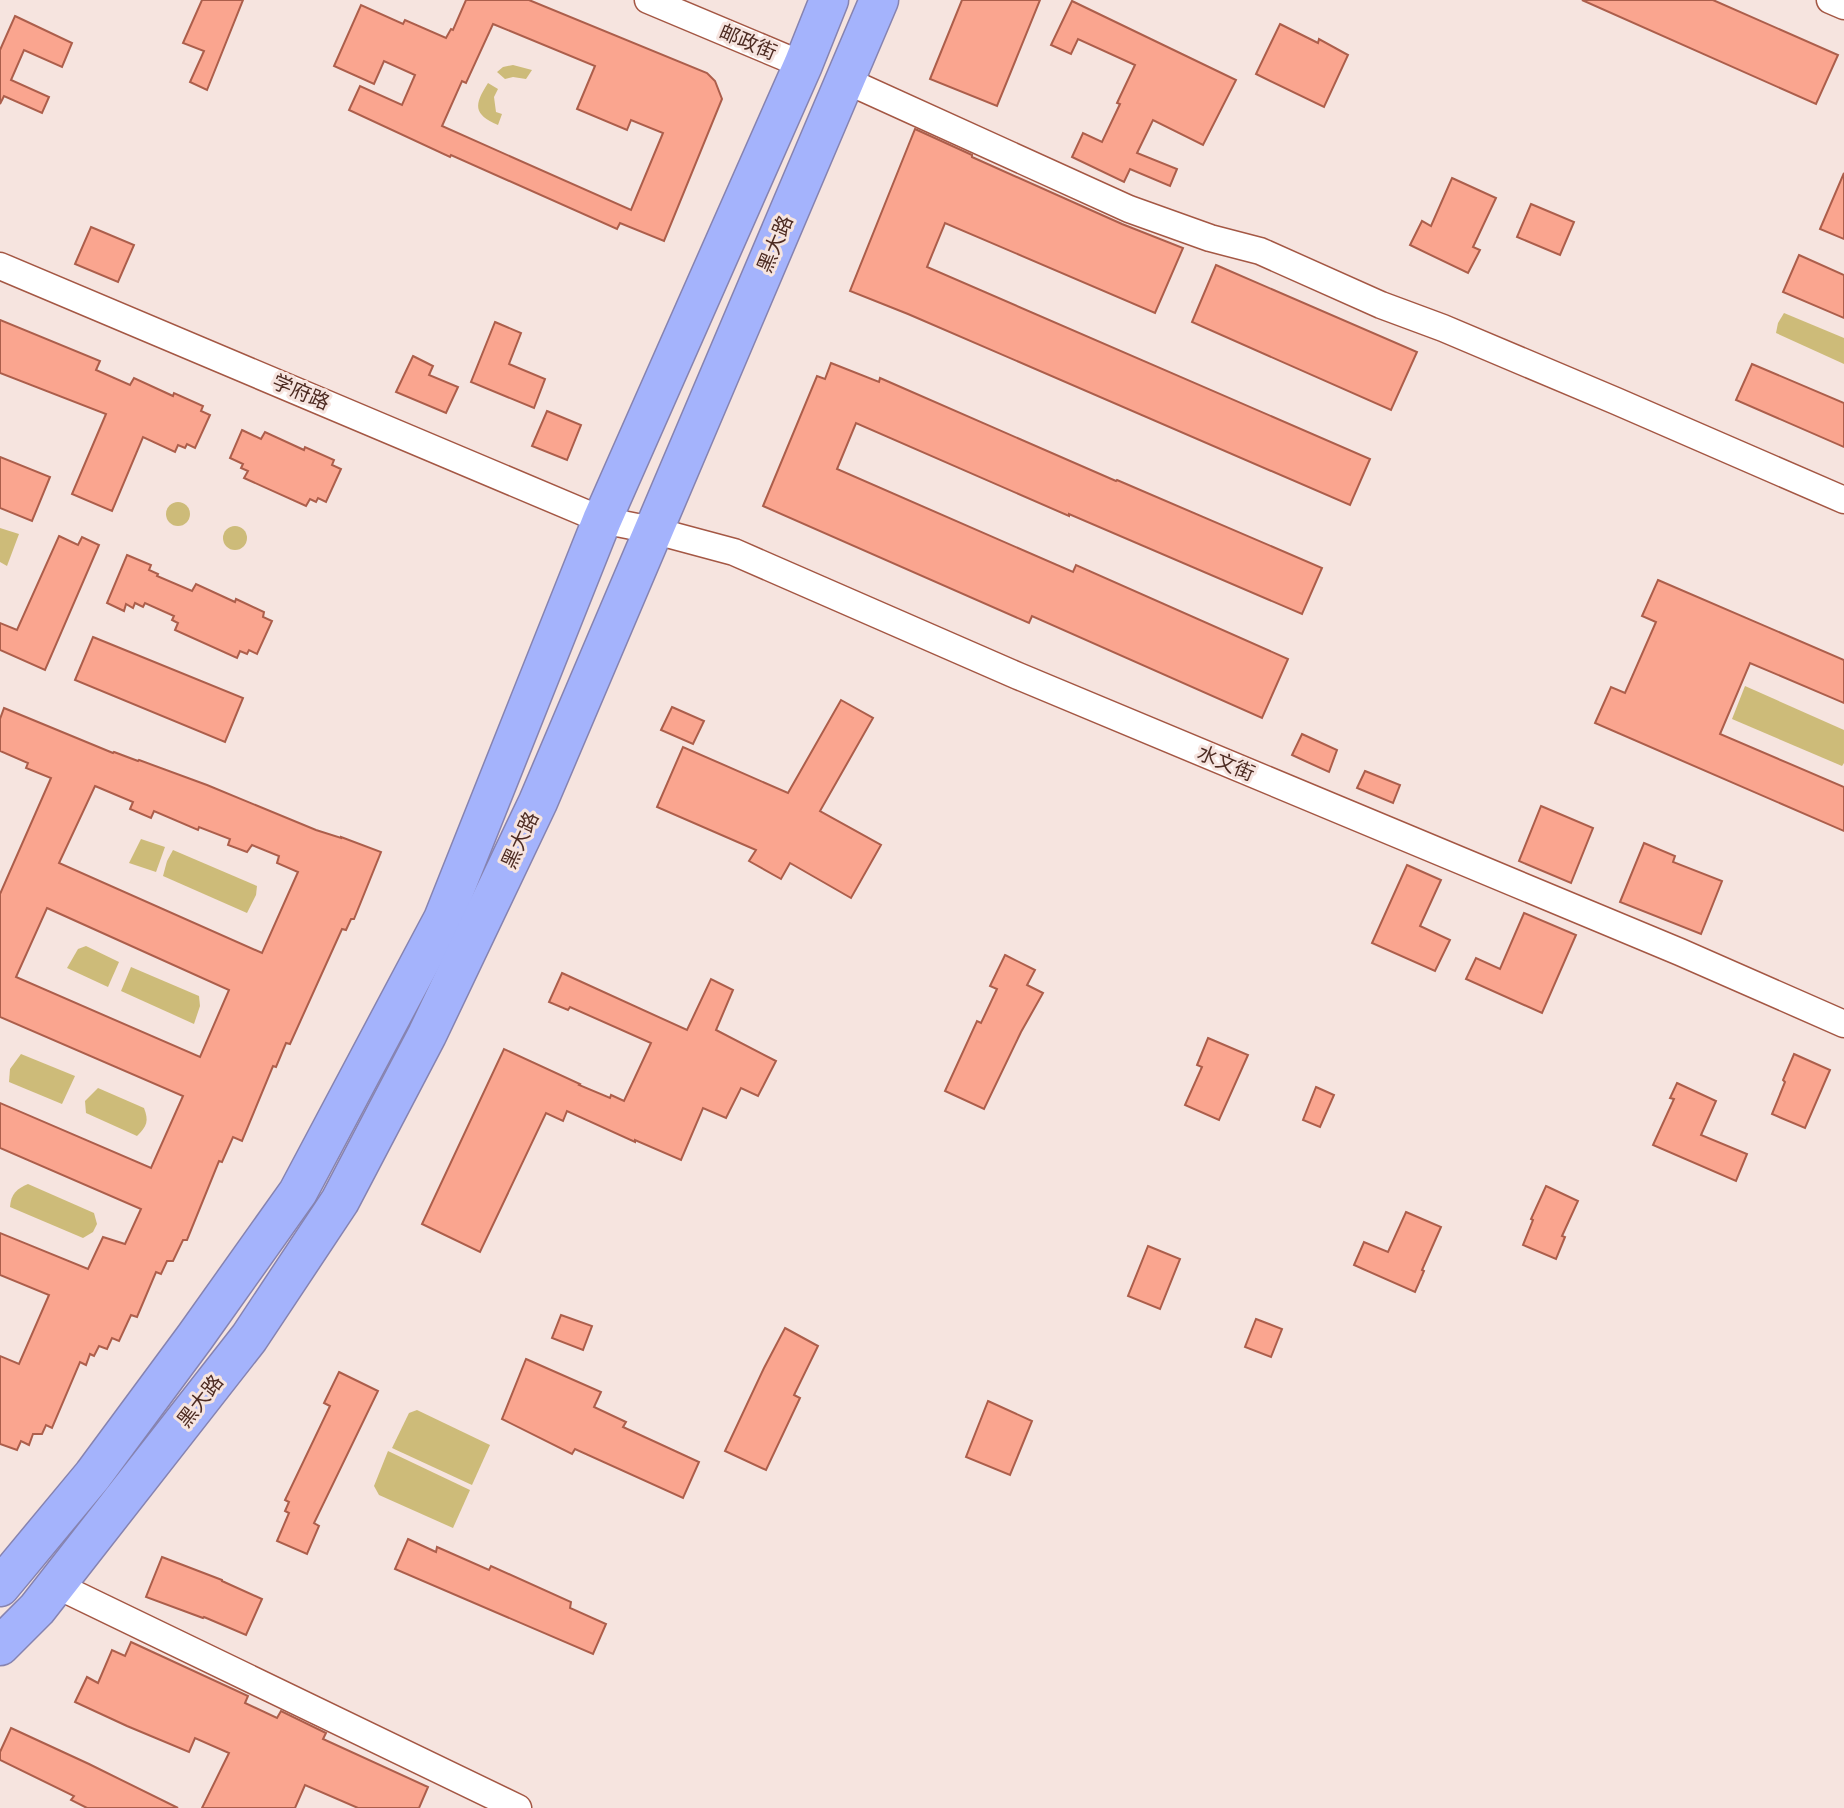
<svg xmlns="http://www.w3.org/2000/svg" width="1844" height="1808" viewBox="0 0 1844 1808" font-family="'Golos Text','Noto Sans SC',sans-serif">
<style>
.green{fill:#cdbb79}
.building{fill:#faa58f;stroke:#ac5e4b;stroke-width:2;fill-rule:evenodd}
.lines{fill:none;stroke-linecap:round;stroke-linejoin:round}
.minor-casing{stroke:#a45744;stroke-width:29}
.highway-casing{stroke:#8683b0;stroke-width:41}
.minor{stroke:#fff;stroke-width:26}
.highway{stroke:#a4b3fc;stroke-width:38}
.labels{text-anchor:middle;stroke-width:6;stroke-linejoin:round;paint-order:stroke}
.street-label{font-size:20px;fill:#4d2b22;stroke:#f6e4df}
</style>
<rect width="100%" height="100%" fill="#f6e4df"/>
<g class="green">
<path d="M513 65 532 70 526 79 513 77 505 79 497 72 503 67Z"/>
<path d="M488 83 498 89 494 97 496 112 502 114 498 125C473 114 474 105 488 83Z"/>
<path d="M1784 313 1844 338V364L1776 333 1778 323Z"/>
<circle cx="178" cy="514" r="12"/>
<circle cx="235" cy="538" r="12"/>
<path d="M0 528 19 534 7 566 0 562Z"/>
<path d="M1745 686 1844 730V763L1842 766 1732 719Z"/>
<path d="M141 839 165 847 156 872 129 863Z"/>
<path d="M173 850 257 886 256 895 247 913 163 876 167 861Z"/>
<path d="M86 946 119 962 108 987 67 968 78 949Z"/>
<path d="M131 967 199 996 200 1006 194 1024 121 991Z"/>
<path d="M21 1054 75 1076 62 1104 9 1082 10 1069Z"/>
<path d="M98 1088 144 1108C149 1121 147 1126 137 1136L86 1113 85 1101Z"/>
<path d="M28 1184 94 1213 97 1224 93 1232 83 1238 10 1207C11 1193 17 1189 28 1184Z"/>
<path d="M417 1410 490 1445 472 1485 392 1448 409 1413Z"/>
<path d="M388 1451 470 1490 453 1528 379 1495 374 1486Z"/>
</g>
<g class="building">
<path d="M202 0H243L207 90 190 82 204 51 183 43Z"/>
<path d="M466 0H529L707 73 715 81 722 99 664 241 620 223 617 229 451 155 450 157 349 110 360 86 402 105 415 75 384 61 374 84 334 66 361 5 403 24 405 20 446 38 451 29 453 30ZM493 24 595 66 577 109 627 130 631 120 663 133 631 210 442 126 462 81 466 83Z"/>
<path d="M962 0H1040L997 106 930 79Z"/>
<path d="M1582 0H1713L1838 55 1816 104Z"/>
<path d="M1072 1 1236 80 1203 145 1153 120 1137 153 1177 169 1170 186 1130 169 1124 182 1072 157 1083 133 1102 142 1120 104 1117 103 1135 65 1078 39 1071 54 1051 45Z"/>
<path d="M15 16 72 43 62 67 24 50 11 80 49 97 42 113 4 96 0 104V50Z"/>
<path d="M1280 24 1318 43 1319 39 1348 55 1324 107 1256 74Z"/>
<path d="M915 129 972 155V157L1122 224 1183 248 1155 313 945 223 927 267 1370 459 1350 505 908 314 850 291Z"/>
<path d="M1844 173V239L1820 229Z"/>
<path d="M1452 178 1496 198 1473 247 1480 250 1468 273 1410 245 1422 221 1431 226Z"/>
<path d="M1531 204 1574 222 1560 255 1517 237Z"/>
<path d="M91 227 134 245 118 282 75 264Z"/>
<path d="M1799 255 1844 275V318L1783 292Z"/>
<path d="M1216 265 1417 352 1391 410 1192 322Z"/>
<path d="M0 320 100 361 96 370 130 385 134 378 173 396 174 393 203 406 201 411 210 415 195 448 187 444 185 448 178 445 175 452 143 437 112 511 72 494 106 414 0 373Z"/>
<path d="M495 322 521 333 509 364 545 379 534 408 471 382Z"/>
<path d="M413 356 433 366 429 375 458 387 446 413 396 392Z"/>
<path d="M831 363 879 382 880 378 1116 481 1117 480 1322 568 1302 614 1069 514V516L856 423 837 469 1073 572 1076 565 1288 659 1262 718 1032 616 1029 623 763 506 817 376 825 379Z"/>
<path d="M1752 364 1844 403V447L1736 400Z"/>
<path d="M547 411 581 425 567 460 532 446Z"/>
<path d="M242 430 261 439 265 432 304 450 305 447 334 460 332 465 341 469 326 502 318 498 316 502 310 499 306 506 244 478 248 471 241 468 243 464 230 458Z"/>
<path d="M0 457 50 477 32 521 0 508Z"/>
<path d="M59 536 78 545 82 537 99 545 45 670 0 650V623L17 630Z"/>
<path d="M127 555 151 565 149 570 158 574 157 576 192 591 196 584 235 602 236 599 264 612 263 617 272 621 257 654 249 650 247 654 240 651 237 658 175 630 178 623 172 620 174 616 145 603 143 607 135 603 133 608 126 604 124 611 107 603Z"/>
<path d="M1658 580 1844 660V703L1750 663 1720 734 1844 787V831L1595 723 1611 687 1625 693 1656 622 1642 616Z"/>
<path d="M93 637 243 698 225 742 75 680Z"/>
<path d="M841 700 873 718 820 811 881 845 851 898 790 863 781 879 749 861 756 850 657 807 683 747 788 793Z"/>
<path d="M672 707 704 721 693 744 661 730Z"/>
<path d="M4 708 113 753 114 752 138 761 139 760 207 785 316 830 341 838V837L381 852 354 919H351L346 930 342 929 290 1044 286 1043 276 1067 273 1066 242 1141 233 1137 222 1162 219 1161 187 1240H183L173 1261H167L161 1274 156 1272 137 1317 131 1315 119 1341 112 1338 107 1349 99 1346 94 1356 90 1354 86 1365 80 1362 52 1428 46 1425 42 1434H33L29 1445 21 1441 17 1450 0 1444V1356L19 1364 49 1295 0 1275V1233L88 1269 103 1237 125 1244 141 1209 0 1148V1103L151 1168 183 1096 0 1017V894L51 778 26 768 28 763 0 751V719ZM95 786 133 802 130 809 151 818 154 811 198 830 199 827 230 839 228 845 247 852 252 845 279 856 277 863 298 872 262 953 59 863ZM47 908 229 990 200 1057 16 977Z"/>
<path d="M1302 734 1337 750 1329 772 1292 755Z"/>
<path d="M1365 771 1400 785 1393 803 1357 788Z"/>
<path d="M1541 806 1593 828 1571 883 1519 861Z"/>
<path d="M1644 843 1675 856 1673 862 1722 881 1701 934 1620 902Z"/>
<path d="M1407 865 1441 880 1420 926 1450 940 1435 971 1372 943Z"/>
<path d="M1524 913 1576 935 1542 1013 1466 979 1476 958 1500 969Z"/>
<path d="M1005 955 1035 970 1027 985 1043 993 1021 1032 984 1109 945 1091 977 1021 981 1023 997 989 990 986Z"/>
<path d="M562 973 687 1030 711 979 733 990 716 1030 776 1061 758 1096 741 1088 726 1118 703 1108 681 1160 635 1140V1142L567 1111 563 1121 546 1113 480 1252 422 1224 504 1049 580 1084 579 1085 610 1098 611 1095 624 1101 651 1043 570 1007 568 1010 549 1002Z"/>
<path d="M1208 1038 1248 1055 1219 1120 1185 1105 1202 1067 1197 1065Z"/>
<path d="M1794 1054 1830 1070 1805 1128 1772 1114 1785 1082 1783 1080Z"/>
<path d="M1677 1083 1716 1101 1701 1135 1747 1154 1736 1181 1653 1145 1674 1099 1670 1098Z"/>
<path d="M1316 1087 1334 1095 1320 1127 1303 1120Z"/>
<path d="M1546 1186 1578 1201 1562 1236 1565 1237 1556 1259 1523 1245 1533 1220 1531 1219Z"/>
<path d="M1406 1212 1441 1227 1422 1270 1424 1271 1415 1292 1354 1265 1364 1242 1388 1252Z"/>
<path d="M1148 1246 1180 1259 1160 1309 1128 1296Z"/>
<path d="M561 1315 592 1326 583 1350 552 1338Z"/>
<path d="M1256 1319 1282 1329 1271 1357 1245 1347Z"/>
<path d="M785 1328 818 1346 794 1395 800 1398 766 1470 725 1451 764 1368Z"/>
<path d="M526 1359 601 1392 594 1407 626 1422 623 1427 699 1462 683 1498 575 1449 572 1454 502 1419Z"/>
<path d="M339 1372 378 1391 314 1523 319 1526 307 1554 277 1541 289 1513 285 1511 289 1502 285 1500 330 1406 324 1403Z"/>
<path d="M988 1401 1032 1421 1010 1475 966 1457Z"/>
<path d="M408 1539 436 1552 437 1547 489 1570 491 1566 571 1602 570 1608 606 1624 593 1654 395 1569Z"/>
<path d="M162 1557 222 1580V1581L262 1599 246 1635 204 1617 203 1618 146 1597Z"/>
<path d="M131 1642 248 1696 245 1703 277 1718 281 1711 326 1733 323 1739 428 1787 419 1808H358L305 1785 295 1808H202L229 1753 195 1738 189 1752 127 1726 75 1702 87 1677 98 1683 112 1650 125 1656Z"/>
<path d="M11 1728 89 1764 178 1808H87L71 1800 74 1796 0 1760V1752Z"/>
</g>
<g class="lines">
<g class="minor-casing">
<g id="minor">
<path d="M648 0 803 65"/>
<path d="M1830 0 1844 6"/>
<path d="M845 80 1129 209 1210 238 1260 251 1381 305 1443 328 1616 401 1844 500"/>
<path d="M0 266 602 520 652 530 734 552 1018 676 1680 952 1844 1024"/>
<path d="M56 1585 518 1808"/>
</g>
</g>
<g class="highway-casing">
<g id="highway">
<path d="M0 1587 93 1475 195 1337 298 1192 443 919 602 520 803 65 829 0"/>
<path d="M0 1646 37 1609 249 1338 340 1201 427 1035 538 802 879 0"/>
</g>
</g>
<use href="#minor" class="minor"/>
<use href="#highway" class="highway"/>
</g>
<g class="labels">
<g class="street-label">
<text transform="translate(748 42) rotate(23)" y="7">邮政街</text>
<text transform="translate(775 244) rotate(-67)" y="7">黑大路</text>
<text transform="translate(301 392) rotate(23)" y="7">学府路</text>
<text transform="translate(1226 763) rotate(23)" y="7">水文街</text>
<text transform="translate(520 840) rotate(-65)" y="7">黑大路</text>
<text transform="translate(200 1401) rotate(-52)" y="7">黑大路</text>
</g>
</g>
</svg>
